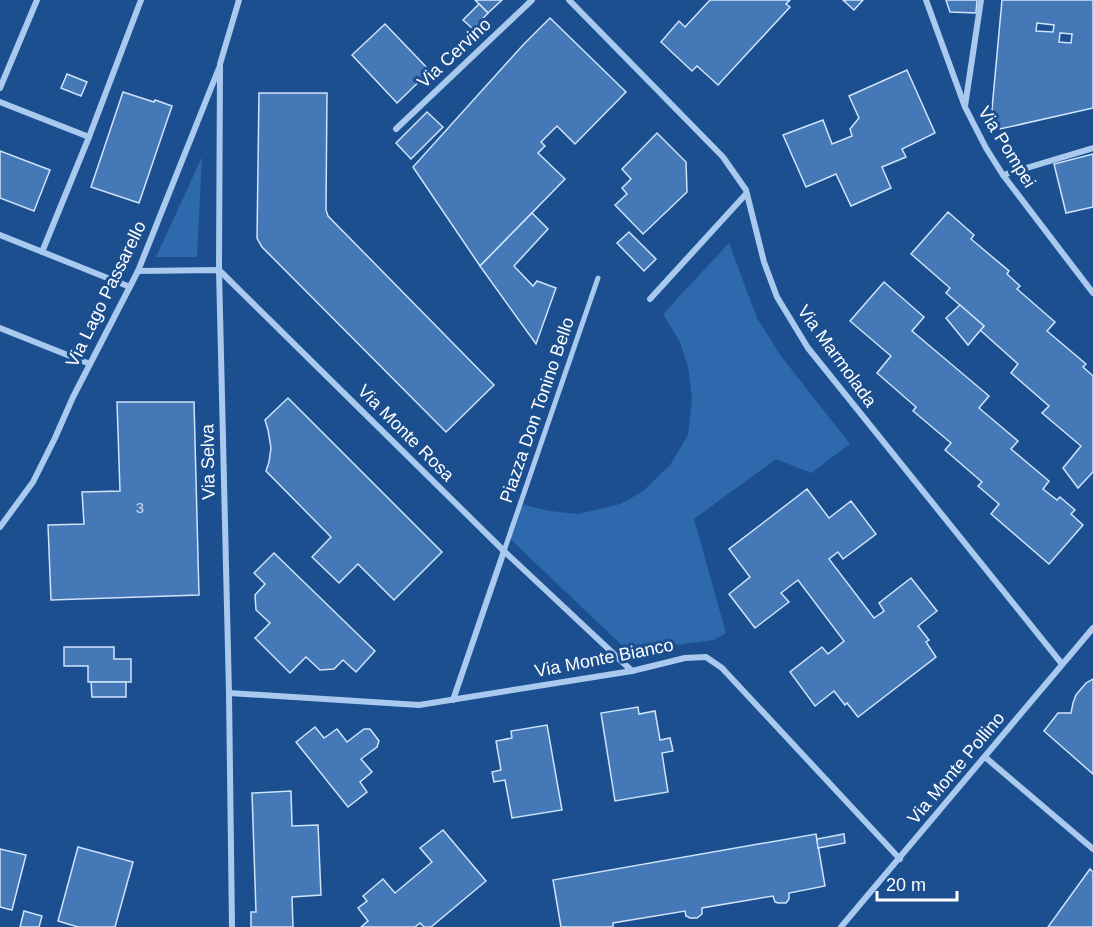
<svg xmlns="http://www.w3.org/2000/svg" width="1093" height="927" viewBox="0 0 1093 927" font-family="Arial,sans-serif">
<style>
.green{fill:#2e69ad}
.building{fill:#4478b7;stroke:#cfe3fa;stroke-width:1.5;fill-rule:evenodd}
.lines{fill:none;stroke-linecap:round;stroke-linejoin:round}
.pedestrian{stroke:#a9c9ee;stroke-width:5}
.minor{stroke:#a9c9ee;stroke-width:6}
.labels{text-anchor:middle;stroke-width:6;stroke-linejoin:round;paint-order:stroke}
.number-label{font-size:15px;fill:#d0dded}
.street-label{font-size:18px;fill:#fff;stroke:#1b4f8f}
</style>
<rect width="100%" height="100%" fill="#1b4f8f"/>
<g class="green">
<path d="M202 157 197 257H156Z"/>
<path d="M729 243 757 318 781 356 850 444 811 473 776 459 694 519 726 633 714 640 628 651 509 538 520 504 550 511 579 514 620 504 642 492 670 465 688 435 692 399 688 367 680 342 663 314Z"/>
</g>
<g class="building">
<path d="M475 0H502L488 13Z"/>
<path d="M710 0H790L786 4 790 7 718 85 697 66 692 71 661 42 679 21 685 27Z"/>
<path d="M843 0H863L854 10Z"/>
<path d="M946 0H977L976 13 950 12Z"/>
<path d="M1002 0H1093V108L1000 129 992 109ZM1037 23 1054 25 1053 32 1036 31ZM1060 33 1072 34 1071 43 1059 42Z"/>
<path d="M479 4 488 13 473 29 463 20Z"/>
<path d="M550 18 626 92 575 144 557 126 541 142 545 146 538 153 565 179 480 266 413 167 523 45Z"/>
<path d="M385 24 430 71 397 103 352 55Z"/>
<path d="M907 70 935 133 902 149 906 157 882 167 891 188 851 206 836 174 806 187 783 135 823 120 832 144 852 136 850 129 859 118 849 96Z"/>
<path d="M67 74 87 82 81 96 61 88Z"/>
<path d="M123 92 154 102 155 100 172 106 139 203 91 187Z"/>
<path d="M259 93H327L326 210 328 216 494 385 446 432 262 247 259 242 257 238Z"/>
<path d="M427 112 443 127 411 159 396 143Z"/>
<path d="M657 133 686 162 687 192 643 234 615 205 627 194 622 188 631 179 622 169Z"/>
<path d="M0 151 50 170 34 211 0 198Z"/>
<path d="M1093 154V207L1066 213 1054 164Z"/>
<path d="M948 212 974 235 971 239 1009 271 1007 274 1020 286 1017 289 1055 322 1047 331 1086 364 1083 367 1093 376V472L1078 488 1063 468 1081 446 1042 413 1049 406 1011 373 1018 364 980 330 984 326 946 293 950 288 911 254Z"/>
<path d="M532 213 548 229 514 266 533 286 537 281 556 288 536 344 480 266Z"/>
<path d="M629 232 656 259 644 271 617 243Z"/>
<path d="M884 282 924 317 912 331 989 396 979 408 1018 441 1011 449 1049 481 1043 489 1057 500 1060 497 1075 510 1071 514 1083 525 1049 564 991 514 999 504 978 486 982 482 945 450 951 443 913 411 916 407 877 373 891 356 850 321Z"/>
<path d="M960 305 984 326 968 345 946 318Z"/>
<path d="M288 398 442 552 394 600 358 564 339 583 312 557 331 537 266 471 269 462 271 448 268 430 265 420Z"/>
<path d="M117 402H194L199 595 51 600 48 525 84 524 82 492 120 491Z"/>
<path d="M807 489 829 518 851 501 876 534 843 559 838 552 829 559 874 618 884 611 879 603 911 578 937 611 918 626 929 640 926 642 936 657 858 717 847 703 845 705 834 691 815 706 790 672 822 647 828 654 844 641 798 580 781 593 789 602 755 628 729 594 750 577 729 549Z"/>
<path d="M274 553 375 651 356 672 343 660 334 669 320 670 306 657 290 673 255 638 270 623 256 610 255 595 265 584 254 573Z"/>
<path d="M64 647H114V659H131V682H88V666H64Z"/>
<path d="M1093 679V774L1044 731 1058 713H1071L1073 703 1076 695 1086 683Z"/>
<path d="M91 682H126V697H92Z"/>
<path d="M638 707 639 714 655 711 660 740 670 738 673 751 662 753 668 792 615 801 601 713Z"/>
<path d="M547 725 562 810 512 818 505 780 494 782 492 772 501 770 496 741 512 738 511 731Z"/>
<path d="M315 727 324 738 337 729 347 742 364 729H370L379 741 377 747 361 759 372 772 360 782 367 792 348 807 296 742Z"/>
<path d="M291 791 292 826 318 825 321 895 292 897 293 927H251V912H256L252 793Z"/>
<path d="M443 830 486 881 431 927H424L420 923 415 927H361L368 921 358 908 367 901 363 896 383 879 395 893 432 862 420 848Z"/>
<path d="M816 834 825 886 789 893V899L786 903H778L775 902 773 896 702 908V914L697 918H690L686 916 685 911 613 923V927H561L553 880Z"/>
<path d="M844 834 845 843 818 848 817 839Z"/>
<path d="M78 847 133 862 115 927H78L58 921Z"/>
<path d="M0 849 26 855 12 910 0 907Z"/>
<path d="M1090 869 1093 872V927H1048Z"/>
<path d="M24 911 42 916 39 927H20Z"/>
</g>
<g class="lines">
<path class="pedestrian" d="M504 551 598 278"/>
<g class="minor">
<path d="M569 0 723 157 746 190 764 262 777 297 808 348 1062 664"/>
<path d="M926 0 965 107 986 148 1003 175 1093 293"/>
<path d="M0 88 37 0"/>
<path d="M0 102 89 137"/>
<path d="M965 106 981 0"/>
<path d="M396 129 532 0"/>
<path d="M1003 175 1093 148"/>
<path d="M0 235 130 287"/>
<path d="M42 252 89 137 141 0"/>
<path d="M138 271 219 270 504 551 632 671"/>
<path d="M650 299 746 194"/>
<path d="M0 328 90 364"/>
<path d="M0 527 33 482 55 438 73 397 138 271 219 68"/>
<path d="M229 693 419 705 632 671 685 658 706 657 722 668 900 859"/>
<path d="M453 700 504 551"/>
<path d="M985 757 1093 849"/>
<path d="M232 927 229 693 219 270 220 64 239 0"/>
<path d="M841 927 1093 628"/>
</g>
</g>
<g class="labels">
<g class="number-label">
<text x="140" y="513">3</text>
</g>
<g class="street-label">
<text transform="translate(454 53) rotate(-43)" y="6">Via Cervino</text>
<text transform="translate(1007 147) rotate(58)" y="6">Via Pompei</text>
<text transform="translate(106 294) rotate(-64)" y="6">Via Lago Passarello</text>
<text transform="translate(837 356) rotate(54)" y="6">Via Marmolada</text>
<text transform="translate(537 410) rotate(-71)" y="6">Piazza Don Tonino Bello</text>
<text transform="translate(406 433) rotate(45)" y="6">Via Monte Rosa</text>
<text transform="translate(208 462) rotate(-91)" y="6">Via Selva</text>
<text transform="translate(604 658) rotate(-11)" y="6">Via Monte Bianco</text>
<text transform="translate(956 768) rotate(-50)" y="6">Via Monte Pollino</text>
</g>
</g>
<path d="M877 891v9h80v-9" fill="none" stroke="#ffffff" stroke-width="3"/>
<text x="886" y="891" font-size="18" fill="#ffffff" stroke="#1b4f8f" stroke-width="4.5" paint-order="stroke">20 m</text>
</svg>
